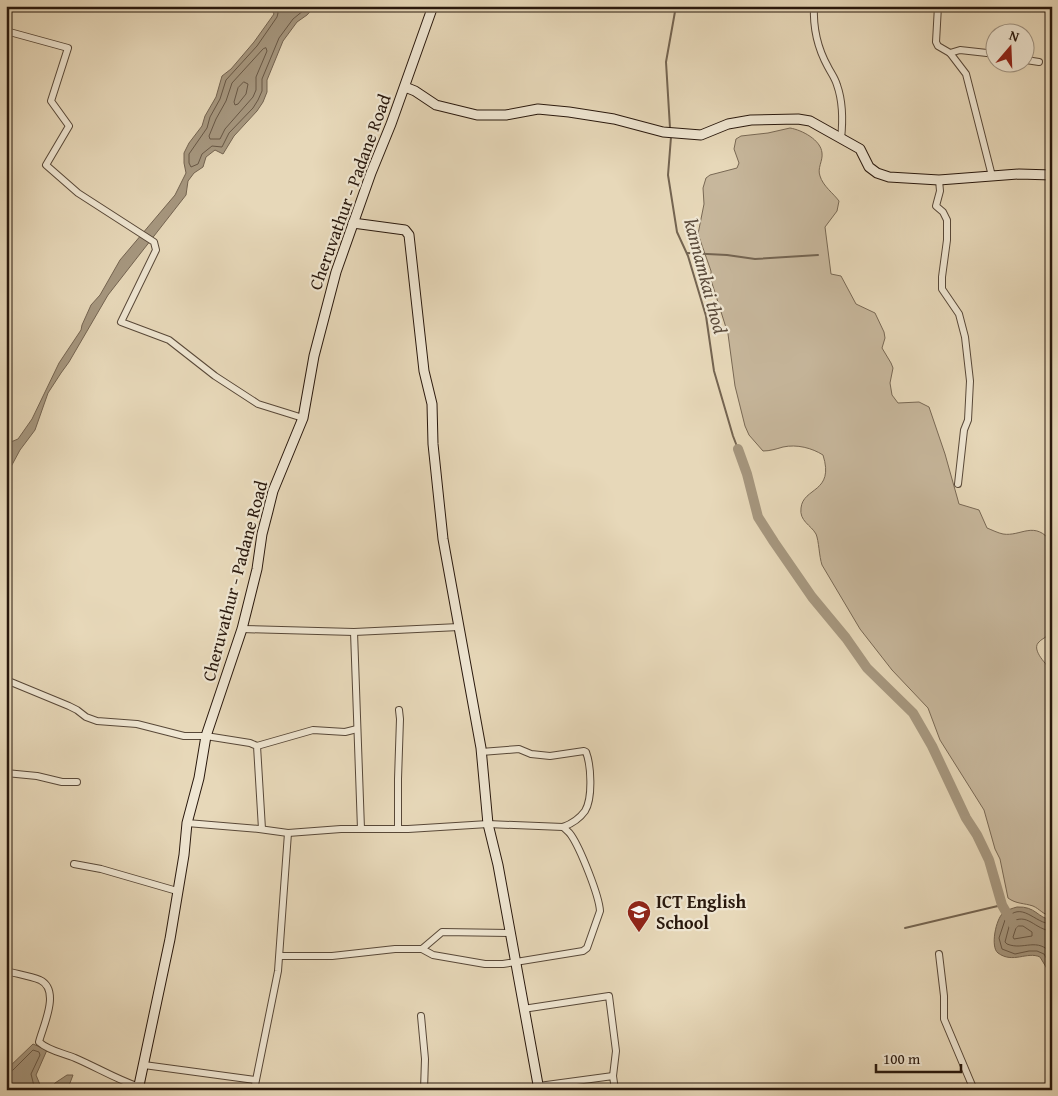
<svg xmlns="http://www.w3.org/2000/svg" width="1058" height="1096" viewBox="0 0 1058 1096" font-family="'Gentium Book Plus',serif">
<style>
.green{fill:#c7b79c;stroke:#786854}
.water{fill:#a6977f;stroke:#746451}
.lines{fill:none;stroke-linecap:round;stroke-linejoin:round}
.shore{stroke:#685846;stroke-width:1}
.stream{stroke:#746451;stroke-width:2}
.river{stroke:#a6977f;stroke-width:10}
.street-casing{stroke:#584838;stroke-width:8}
.secondary-casing{stroke:#29180d;stroke-width:11}
.street{stroke:#efe6d2;stroke-width:6}
.secondary{stroke:#efe6d2;stroke-width:9}
.labels{text-anchor:middle;stroke-width:4.5;stroke-linejoin:round;paint-order:stroke}
.street-label{font-size:18px;fill:#29180d;stroke:#efe6d2}
.poi-label{font-size:18px;font-weight:bold;fill:#29180d;stroke:#efe6d2;text-anchor:start}
.water-label{font-size:19px;font-style:italic;fill:#5b4b3b;stroke:#efe6d2}
</style>
<rect width="100%" height="100%" fill="#e7d8b9"/>
<filter id="stains"><feTurbulence type="fractalNoise" baseFrequency=".004" numOctaves="4"/><feColorMatrix values="0 0 0 0 .2 0 0 0 0 .09 0 0 0 0 .02 0 0 0 .5 -.17"/></filter>
<radialGradient id="worn" r=".72"><stop offset=".6" stop-color="#630" stop-opacity="0"/><stop offset="1" stop-color="#630" stop-opacity=".3"/></radialGradient>
<path class="green" d="M790 128C802 130 821 140 822 153 823 161 817 168 820 176 823 186 833 193 839 201L837 211 825 227 831 274 841 276 856 304 875 313 884 332 885 338 882 348 891 363 893 368 890 383 892 395 898 403 919 402 929 407 945 454 959 504 979 510 987 528C992 530 998 533 1003 534 1021 537 1035 519 1052 543V633C1048 636 1041 639 1038 643 1032 651 1047 665 1052 671V916C1043 915 1040 909 1033 906 1024 903 1016 904 1008 898L1000 859 995 849 984 810 940 740 928 708 892 670 860 629 822 565C819 556 819 541 816 534 811 525 799 521 801 508 803 487 835 493 823 455 812 448 797 444 783 447 776 449 770 451 763 451L749 435 745 426 735 386 728 334 711 280V271L698 234 704 204 703 188 706 178 710 175 737 168 739 163 734 149 736 139 741 136 768 133Z"/>
<g class="water">
<path d="M270 6H315L307 15 297 22 283 41 267 80V92L263 102 257 111 234 136 223 154 215 150 206 157 203 167 194 173 188 181 186 195 108 295 69 362 61 373 48 393 35 430 20 450 6 476V444L18 439 32 419 59 363 81 330 82 325 91 305 100 295 120 260 175 195 186 173 184 163V153L189 143 202 126 205 116 216 97 222 76 231 69 254 42 274 14Z"/>
<path d="M1017 907C1036 906 1037 918 1052 920V977L1040 957C1027 951 1013 964 998 953 990 947 996 919 1003 913 1007 910 1013 908 1017 907Z"/>
<path d="M33 1044 47 1050 36 1075 41 1087 39 1090H6V1070Z"/>
<path d="M67 1075H73L70 1083 64 1090H50L55 1083Z"/>
</g>
<g class="lines">
<g class="shore">
<path d="M276 6 278 13 277 17 257 46 226 80 220 99 210 117 207 128 189 154V163L191 167 198 164 202 154 212 146 222 147 229 133 253 108 258 100 262 91V79L279 38 293 19 309 6"/>
<path d="M266 48 267 51 256 77V90L253 97 225 129 220 139H210L209 136 216 119 226 101 232 83 263 49Z"/>
<path d="M244 82 248 84 246 94 238 104 235 105 234 102 238 88Z"/>
<path d="M1052 924C1034 924 1022 899 1005 920L999 938 1002 949 1015 954 1029 951H1037L1044 954 1052 968"/>
<path d="M1019 926H1023L1032 932V936L1014 939 1013 937 1016 928Z"/>
<path d="M1052 931C1034 930 1028 911 1010 923L1005 942 1007 944C1024 951 1037 936 1052 954"/>
<path d="M6 1073 12 1071 33 1050 39 1052 40 1055 31 1074 35 1090"/>
</g>
<g class="stream">
<path d="M670 128 666 62 676 6"/>
<path d="M671 137 668 175 677 232 688 256 706 316 714 371 733 436 738 449"/>
<path d="M687 253 727 255 755 259 818 255"/>
<path d="M905 928 1002 905"/>
</g>
<path class="river" d="M738 449 747 474 758 517 774 542 812 597 846 638 867 668 913 713 932 746 966 818 977 835 989 860 1002 905 1013 924"/>
<g class="street-casing">
<g id="street">
<path d="M814 6C813 27 818 49 828 67 831 73 835 78 837 85 843 102 843 121 841 139"/>
<path d="M938 6 936 42 938 46 950 53 966 74 992 176"/>
<path d="M6 31 68 48 51 101 69 126 46 165 78 193 154 242 156 250 121 322 169 340 215 376 258 404 303 418"/>
<path d="M950 53 960 50 996 54"/>
<path d="M1026 60 1039 62"/>
<path d="M939 180 940 191 936 206 943 212 947 220V240L942 277V289L959 314 965 337 970 381 968 420 964 430 958 484"/>
<path d="M242 629 354 632 459 627"/>
<path d="M354 632 361 829"/>
<path d="M6 680 69 706 77 710 86 717 97 721 137 724 184 736H206L250 743 257 746 262 829"/>
<path d="M257 746 313 730 345 732 357 729"/>
<path d="M6 773 37 776 62 782H77"/>
<path d="M187 823 259 829 288 833 341 829H408L488 824 563 827C571 824 580 818 585 811 593 798 591 765 586 752L584 751 550 756 531 754 519 749 481 752"/>
<path d="M398 829V779L400 719 399 710"/>
<path d="M74 864 101 869 177 891"/>
<path d="M422 949 433 955 485 964H503L583 951 587 948 600 911C599 895 580 848 571 835 569 832 566 830 563 827"/>
<path d="M939 954 944 996V1019L974 1090"/>
<path d="M280 956H332L395 949H422L442 932 509 933"/>
<path d="M6 971C17 974 30 976 40 980 61 990 43 1026 39 1042 49 1051 63 1053 75 1058 96 1067 116 1079 139 1087"/>
<path d="M523 1009 609 996 616 1051 613 1076"/>
<path d="M421 1016 425 1059 424 1090"/>
<path d="M144 1065 255 1080"/>
<path d="M539 1086 613 1076 615 1090"/>
<path d="M254 1090 278 971 288 833"/>
</g>
</g>
<g class="secondary-casing">
<g id="secondary">
<path d="M405 87 415 91 436 105 477 115H506L538 109 569 112 614 119 663 132 701 135 728 124 751 120 798 119 810 121 860 149 869 167 877 173 889 177 939 180 1019 174 1052 175"/>
<path d="M353 223 405 230 409 235 424 371 432 404 433 444 443 539 481 748 488 824 498 865 539 1090"/>
<path d="M138 1090 170 939 184 855 187 823 199 778 206 736 242 629 257 569 262 534 268 511 273 491 303 418 314 356 336 272 371 173 391 124 433 6"/>
</g>
</g>
<use href="#street" class="street"/>
<use href="#secondary" class="secondary"/>
</g>
<defs>
<g id="school-pin" transform="scale(1.25)"><path d="M0 17L-7.5 6A9.5 9.5 0 1 1 7.5 6Z" fill="#8f2418" stroke="#efe6d2"/><path d="M0-5L7-2L0 1L-7-2ZM-4 1L0 2.5L4 1V4Q0 6-4 4Z" fill="#fff"/></g>
</defs>
<g fill-rule="evenodd">
<use href="#school-pin" x="639" y="912"/>
</g>
<g class="labels">
<g class="street-label">
<text transform="translate(350 192) rotate(-70)" y="6">Cheruvathur - Padane Road</text>
<text transform="translate(235 581) rotate(-75)" y="6">Cheruvathur - Padane Road</text>
</g>
<g class="poi-label">
<text x="656" y="908">ICT English<tspan x="656" dy="21">School</tspan></text>
</g>
<g class="water-label">
<text transform="translate(706 276) rotate(75)" y="7">kannamkai thod</text>
</g>
</g>
<rect width="1058" height="1096" fill="none" stroke="#e7d8b9" stroke-width="25"/>
<rect x="8" y="8" width="1043" height="1081" fill="none" stroke="#29180d" stroke-width="2.5"/>
<rect x="12" y="12" width="1033" height="1071" fill="none" stroke="#29180d"/>
<g transform="translate(1010 48) rotate(19)"><circle r="24" fill="#efe6d2" stroke="#a09483"/>
<path d="M0-4L9 19L0 12L-9 19Z" fill="#8f2418"/>
<text y="-8" font-size="14" font-weight="bold" text-anchor="middle" fill="#29180d">N</text>
</g>
<path d="M876 1064v8h85v-8" fill="none" stroke="#29180d" stroke-width="2.5"/>
<text x="883" y="1064" font-size="15" fill="#29180d" stroke="#efe6d2" stroke-width="4" paint-order="stroke">100 m</text>
<rect width="100%" height="100%" filter="url(#stains)"/>
<rect width="100%" height="100%" fill="url(#worn)"/>
</svg>
